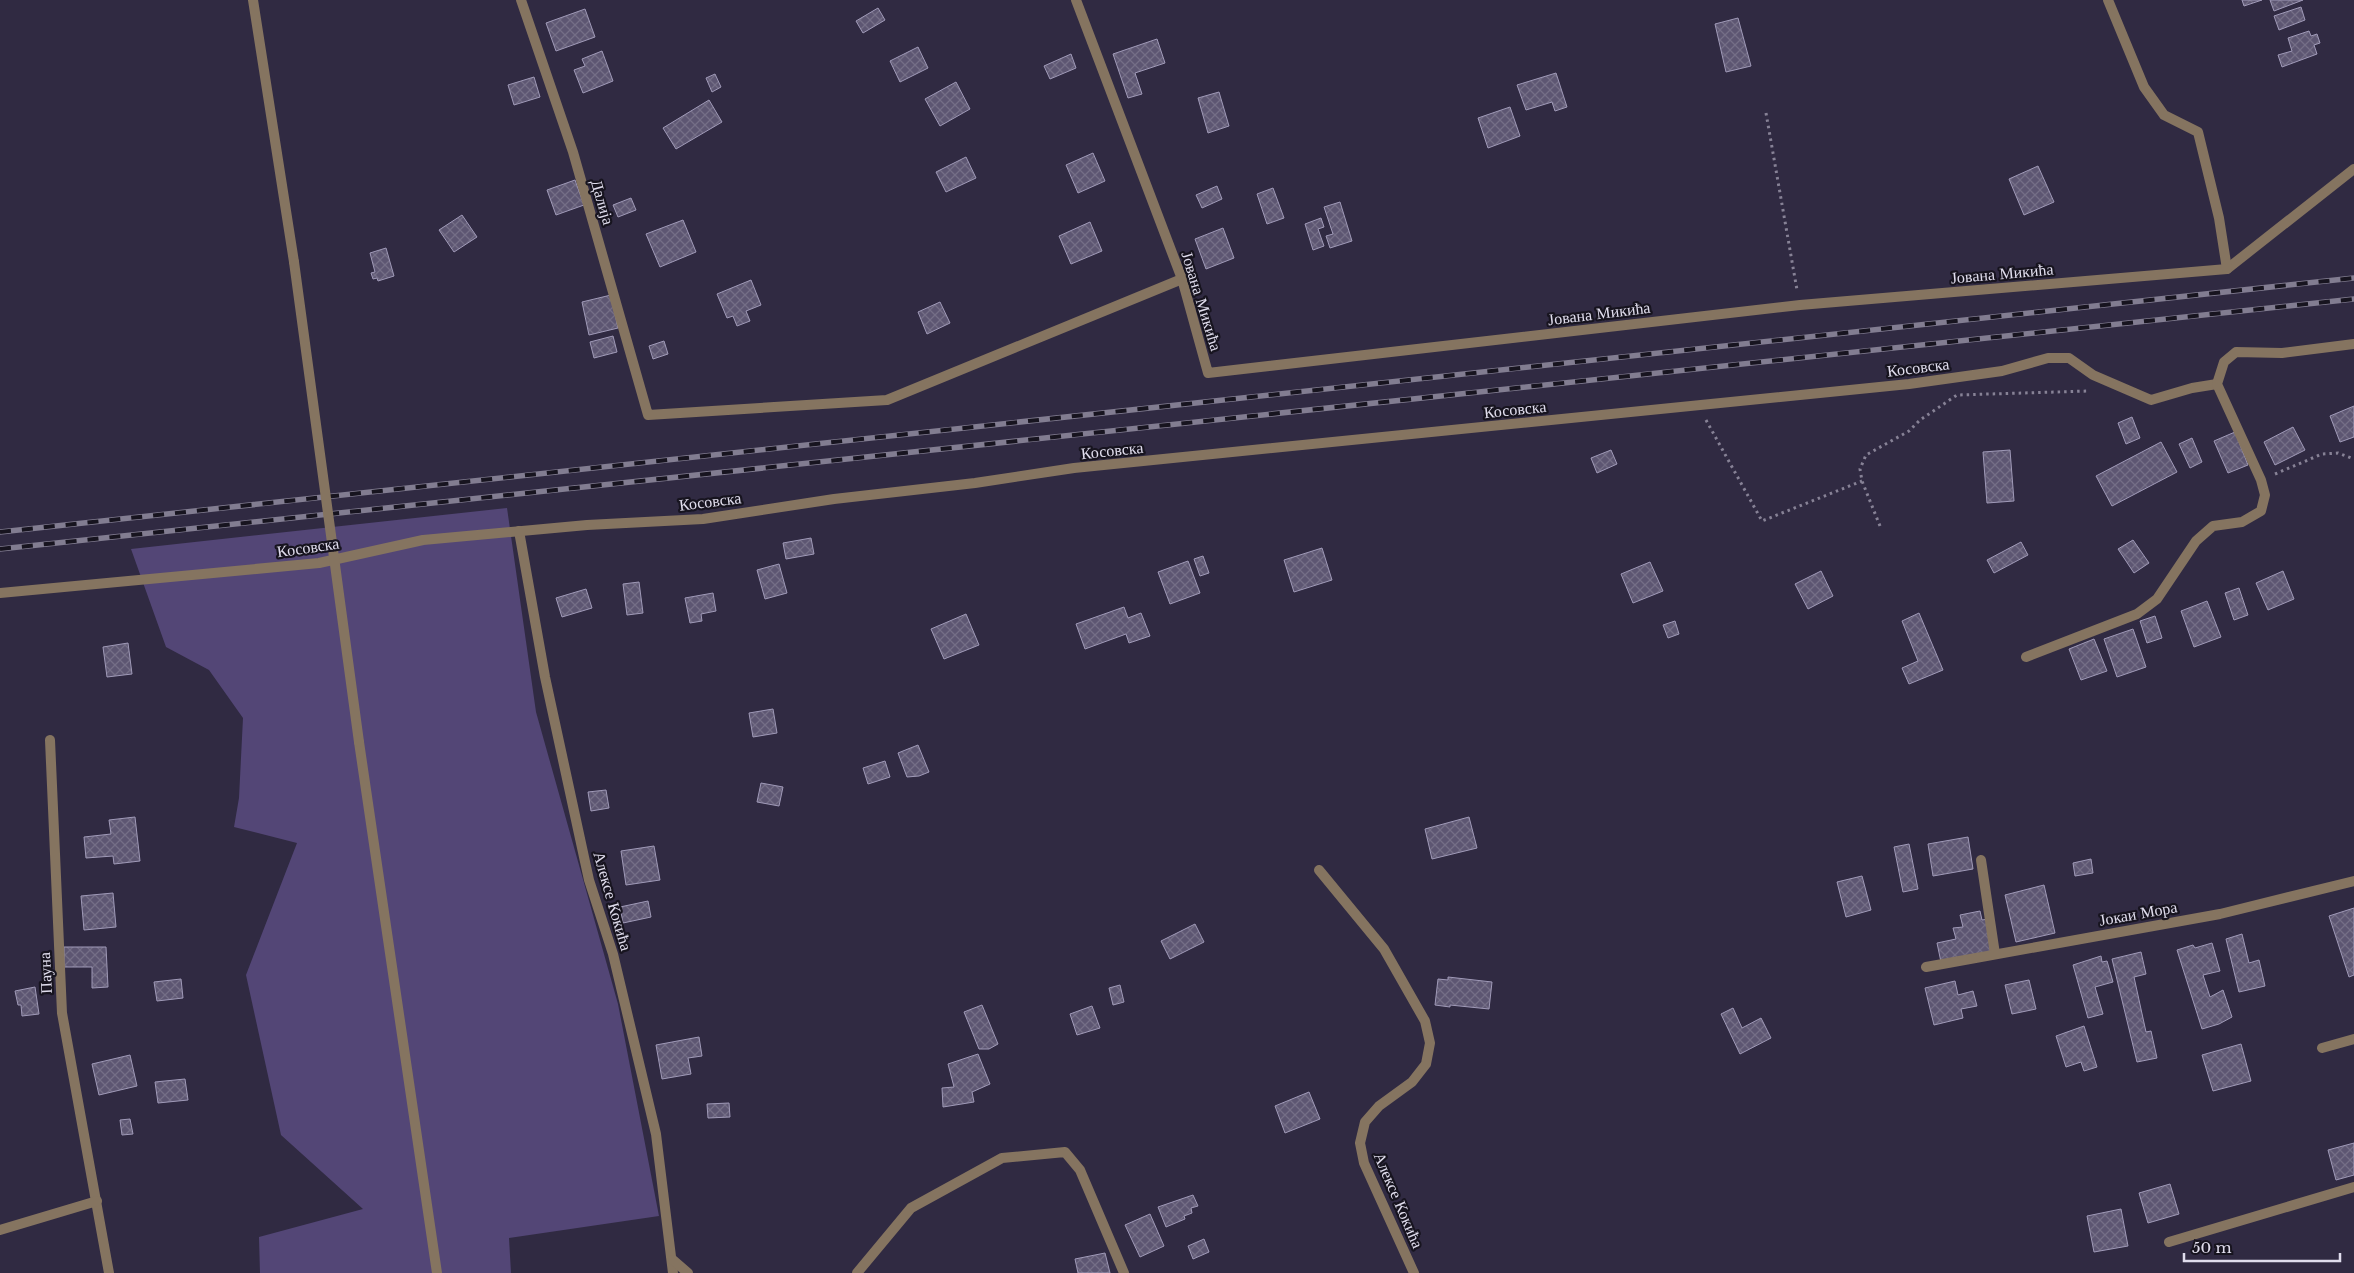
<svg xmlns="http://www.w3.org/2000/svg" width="2354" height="1273" viewBox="0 0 2354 1273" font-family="'Libre Baskerville',serif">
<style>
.grass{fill:#534676}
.building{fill:url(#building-cross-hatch);stroke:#a09ab8}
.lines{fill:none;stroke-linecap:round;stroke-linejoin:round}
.path{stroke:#878296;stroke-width:3;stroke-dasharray:2.5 4;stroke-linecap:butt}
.street{stroke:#857460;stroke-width:10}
.rail-casing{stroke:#827d91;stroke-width:5.5}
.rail{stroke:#17141f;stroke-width:4;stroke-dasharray:11;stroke-linecap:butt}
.street-bridge{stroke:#857460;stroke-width:10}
.labels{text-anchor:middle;stroke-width:4.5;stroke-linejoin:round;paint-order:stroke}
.street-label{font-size:16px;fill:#e0dded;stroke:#17141f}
</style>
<defs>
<pattern id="building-cross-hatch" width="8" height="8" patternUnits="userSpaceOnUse" patternTransform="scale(1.25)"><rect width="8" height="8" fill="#5d5672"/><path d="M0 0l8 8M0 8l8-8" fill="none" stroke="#746e86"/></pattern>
</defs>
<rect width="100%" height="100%" fill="#302a42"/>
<path class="grass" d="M507 508 536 712 618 1004 659 1216 509 1238 511 1273H260L259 1237 363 1209 281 1135 246 975 297 843 234 827 239 798 243 718 209 670 166 647 131 549Z"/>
<g class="building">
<path d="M2242 0H2262L2244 6Z"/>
<path d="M2270 0H2303L2274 11Z"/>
<path d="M2301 7 2305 20 2279 30 2274 16Z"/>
<path d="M878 8 885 20 863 33 856 21Z"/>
<path d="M585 9 595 37 556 51 546 23Z"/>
<path d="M1738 18 1751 66 1726 72 1715 24Z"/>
<path d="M2309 31 2311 36 2317 34 2320 43 2314 45 2317 54 2282 67 2278 55 2292 51 2288 38Z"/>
<path d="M1157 39 1165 63 1135 73 1142 94 1128 98 1113 54Z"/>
<path d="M918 47 928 68 900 82 890 61Z"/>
<path d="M602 51 613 81 583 93 574 70 585 66 582 59Z"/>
<path d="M1071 54 1076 68 1050 79 1044 66Z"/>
<path d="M1556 73 1567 107 1555 111 1552 102 1526 110 1517 85Z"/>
<path d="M715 74 721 87 712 92 706 78Z"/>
<path d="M534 77 540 97 514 105 508 85Z"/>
<path d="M956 82 970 109 940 126 925 99Z"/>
<path d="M1219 92 1229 126 1208 133 1198 98Z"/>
<path d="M709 100 722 122 676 149 663 128Z"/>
<path d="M1510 107 1520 136 1488 148 1478 118Z"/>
<path d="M1093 153 1105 181 1078 193 1066 165Z"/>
<path d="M966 157 976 178 946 192 936 172Z"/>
<path d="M2038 166 2054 202 2024 215 2009 179Z"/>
<path d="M575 180 584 205 556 215 547 190Z"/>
<path d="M1217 186 1222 199 1202 208 1196 195Z"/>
<path d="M1273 188 1284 218 1267 224 1257 194Z"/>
<path d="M631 198 636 210 618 217 613 205Z"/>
<path d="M1340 202 1352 241 1330 248 1326 236 1333 234 1324 207Z"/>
<path d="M462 215 477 237 454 252 439 230Z"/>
<path d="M1321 218 1324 227 1318 229 1324 246 1313 250 1305 224Z"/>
<path d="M683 220 696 252 660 267 646 234Z"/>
<path d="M1090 222 1102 251 1071 264 1059 236Z"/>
<path d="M1223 228 1234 258 1206 269 1195 239Z"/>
<path d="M386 248 394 276 378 281 377 278 373 279 371 273 375 272 370 253Z"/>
<path d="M751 280 761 305 746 311 750 321 737 326 733 316 727 318 717 294Z"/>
<path d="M611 295 618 328 589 335 582 302Z"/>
<path d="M940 302 950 323 927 334 918 312Z"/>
<path d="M613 336 617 352 594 358 590 342Z"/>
<path d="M664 341 668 354 653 359 649 346Z"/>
<path d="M2354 406V437L2340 442 2330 416Z"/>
<path d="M2132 417 2140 438 2126 444 2118 423Z"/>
<path d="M2293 427 2305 450 2275 465 2264 442Z"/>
<path d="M2235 432 2248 465 2228 473 2214 441Z"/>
<path d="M2192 438 2202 462 2190 468 2179 444Z"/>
<path d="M2161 442 2177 472 2112 506 2096 476Z"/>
<path d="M1611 450 1617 464 1597 473 1591 458Z"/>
<path d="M2010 450 2014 501 1987 503 1983 452Z"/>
<path d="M811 538 814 554 786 559 783 543Z"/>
<path d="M2133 540 2149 563 2134 573 2118 549Z"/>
<path d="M2021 542 2028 555 1994 573 1987 560Z"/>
<path d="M1322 548 1332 580 1294 592 1284 560Z"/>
<path d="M1203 556 1209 573 1200 576 1194 559Z"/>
<path d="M1188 561 1200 593 1170 604 1158 572Z"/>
<path d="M1650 562 1663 591 1633 603 1621 574Z"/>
<path d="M779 564 787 593 765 599 757 570Z"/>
<path d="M1821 571 1833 596 1808 609 1795 584Z"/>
<path d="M2283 571 2294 599 2268 610 2256 583Z"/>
<path d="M639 582 643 613 627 615 623 584Z"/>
<path d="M2239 588 2248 615 2234 620 2225 593Z"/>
<path d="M586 589 592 608 562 617 556 598Z"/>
<path d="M713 593 716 611 701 614 702 621 690 623 685 598Z"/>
<path d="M2207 601 2221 637 2194 647 2181 611Z"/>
<path d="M1124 607 1128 618 1141 613 1150 636 1129 643 1126 634 1085 649 1076 624Z"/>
<path d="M1919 613 1943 670 1909 684 1902 668 1918 661 1902 621Z"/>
<path d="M966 614 979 645 944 659 931 629Z"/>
<path d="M2155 616 2162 638 2147 643 2140 621Z"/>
<path d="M1675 621 1679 634 1668 638 1663 625Z"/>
<path d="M2133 629 2146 667 2117 677 2104 639Z"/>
<path d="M2094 639 2107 671 2081 680 2069 649Z"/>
<path d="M128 643 132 674 107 677 103 647Z"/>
<path d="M773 709 777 733 753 737 749 713Z"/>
<path d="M918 745 929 772 919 776 907 777 898 753Z"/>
<path d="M885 761 890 777 868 784 863 768Z"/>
<path d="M761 783 783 787 779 806 757 802Z"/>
<path d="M606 790 609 808 591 811 588 792Z"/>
<path d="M135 817 140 861 114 864 113 856 86 858 84 837 111 834 109 820Z"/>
<path d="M1469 817 1477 848 1432 859 1425 829Z"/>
<path d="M1968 837 1973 869 1933 876 1928 844Z"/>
<path d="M1909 844 1918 889 1903 892 1894 847Z"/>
<path d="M654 846 660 880 626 885 621 851Z"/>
<path d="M2091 859 2093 873 2075 876 2073 863Z"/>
<path d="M1862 876 1871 910 1846 917 1837 882Z"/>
<path d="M2044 885 2055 933 2016 942 2005 895Z"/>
<path d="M113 893 116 927 84 930 81 896Z"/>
<path d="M648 901 651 917 623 923 620 907Z"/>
<path d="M2354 908V975L2349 977 2329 916Z"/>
<path d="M1980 911 1982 920 1989 919 1994 951 1941 962 1937 943 1956 939 1953 928 1963 927 1960 915Z"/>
<path d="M1195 924 1204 942 1170 959 1161 941Z"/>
<path d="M2242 934 2249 963 2259 960 2265 986 2239 992 2226 939Z"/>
<path d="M2212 943 2220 971 2203 975 2210 997 2223 990 2232 1017 2219 1024 2202 1029 2177 950 2193 945 2195 948Z"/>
<path d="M64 947H106L108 987 92 988V967H64Z"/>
<path d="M2141 952 2146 974 2134 977 2146 1032 2151 1031 2157 1058 2137 1062 2112 959Z"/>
<path d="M2101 956 2102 962 2107 961 2113 982 2095 987 2103 1014 2088 1018 2073 965Z"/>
<path d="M1448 977 1492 982 1489 1009 1450 1005V1007L1435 1005 1438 979 1448 980Z"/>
<path d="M181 979 183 998 157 1001 154 982Z"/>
<path d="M2029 980 2036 1009 2012 1014 2005 985Z"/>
<path d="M1955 981 1958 995 1973 991 1977 1006 1961 1009 1963 1018 1934 1025 1925 988Z"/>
<path d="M1120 985 1124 1002 1113 1005 1109 988Z"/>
<path d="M35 987 39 1014 22 1016 21 1005H18L15 991Z"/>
<path d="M982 1005 998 1044 989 1049H979L964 1012Z"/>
<path d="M1092 1006 1100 1028 1077 1035 1070 1014Z"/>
<path d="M1733 1008 1742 1028 1761 1018 1771 1038 1740 1054 1721 1014Z"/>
<path d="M2084 1026 2097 1067 2084 1071 2081 1062 2066 1067 2056 1036Z"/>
<path d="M699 1037 702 1056 688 1058 691 1074 662 1079 656 1045Z"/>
<path d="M2241 1044 2251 1081 2213 1091 2202 1055Z"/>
<path d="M978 1054 990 1084 972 1092 974 1102 943 1107 942 1088 954 1087 948 1064Z"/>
<path d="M130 1055 137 1086 99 1095 92 1064Z"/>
<path d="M185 1079 188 1100 158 1103 155 1082Z"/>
<path d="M1309 1092 1320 1119 1285 1133 1275 1106Z"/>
<path d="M729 1103 730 1117 708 1118 707 1104Z"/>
<path d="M130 1119 133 1134 122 1135 120 1120Z"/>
<path d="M2354 1143V1175L2336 1180 2328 1150Z"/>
<path d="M2170 1184 2179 1214 2148 1223 2139 1193Z"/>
<path d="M1193 1195 1198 1206 1191 1208 1192 1213 1184 1216 1185 1219 1166 1227 1158 1207Z"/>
<path d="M2121 1209 2128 1246 2094 1252 2087 1216Z"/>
<path d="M1150 1214 1164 1246 1140 1257 1125 1225Z"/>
<path d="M1204 1239 1209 1252 1193 1259 1188 1246Z"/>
<path d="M1105 1253 1110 1273H1078L1075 1259Z"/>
</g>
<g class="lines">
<g class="path">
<path d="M1766 113 1797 290"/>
<path d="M1706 420 1762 521 1862 481"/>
<path d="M2275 474 2322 454 2338 453 2354 459"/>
<path d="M1880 526 1862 481 1860 469 1866 455 1909 431 1920 420 1957 395 2089 391"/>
</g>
<g class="street">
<path d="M253 0 294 262"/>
<path d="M521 0 573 152 648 415 887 400 1182 279"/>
<path d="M1076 0 1182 279 1208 373 1800 305 2227 269 2354 169"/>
<path d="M2108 0 2144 87 2164 115 2198 132 2219 218 2227 269"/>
<path d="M519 531 545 677 589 880 613 954 656 1134 673 1273"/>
<path d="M0 593 319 563 423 540 587 525 703 519 834 499 975 483 1074 468 1909 384 2002 371 2048 358H2069L2093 375 2151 400 2192 388 2217 384"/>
<path d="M2026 657 2137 614 2157 599 2196 541 2213 526 2242 522 2261 511 2265 495 2261 480 2217 384 2224 362 2236 352 2282 353 2354 344"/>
<path d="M50 740 62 1013 109 1273"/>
<path d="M359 742 437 1273"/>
<path d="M1981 860 1995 954"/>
<path d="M1319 870 1384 949 1425 1021 1430 1043 1426 1064 1412 1082 1379 1106 1365 1122 1360 1143 1364 1163 1414 1273"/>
<path d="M1926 967 2220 914 2354 881"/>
<path d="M2322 1048 2354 1039"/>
<path d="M0 1230 97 1201"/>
<path d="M2169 1242 2354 1187"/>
<path d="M673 1260 688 1273"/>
<path d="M857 1273 911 1208 1002 1158 1065 1152 1080 1170 1124 1273"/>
</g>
<g class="rail-casing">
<g id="rail">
<path d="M0 532 2354 278"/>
<path d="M0 549 2354 299"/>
</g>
</g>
<use href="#rail" class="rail"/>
<path class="street-bridge" d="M294 262 359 742"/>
</g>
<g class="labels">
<g class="street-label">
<text transform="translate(603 202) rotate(74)" y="6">Далија</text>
<text transform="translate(2002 273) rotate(-5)" y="6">Јована Микића</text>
<text transform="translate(1202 301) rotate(73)" y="6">Јована Микића</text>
<text transform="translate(1599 313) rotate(-7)" y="6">Јована Микића</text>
<text transform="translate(1918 367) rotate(-7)" y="6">Косовска</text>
<text transform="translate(1515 409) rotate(-6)" y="6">Косовска</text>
<text transform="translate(1112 450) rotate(-6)" y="6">Косовска</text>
<text transform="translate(710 501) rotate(-7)" y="6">Косовска</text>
<text transform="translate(308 547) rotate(-8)" y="6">Косовска</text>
<text transform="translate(613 901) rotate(74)" y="6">Алексе Кокића</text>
<text transform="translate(2138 913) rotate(-10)" y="6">Јокаи Мора</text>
<text transform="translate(45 973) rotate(-93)" y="6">Пауна</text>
<text transform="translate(1399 1200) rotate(67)" y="6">Алексе Кокића</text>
</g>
</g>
<path d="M2184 1253v8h156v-8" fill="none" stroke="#e0dded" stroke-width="2.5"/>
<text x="2192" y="1253" font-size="15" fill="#e0dded" stroke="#17141f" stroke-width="4" paint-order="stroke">50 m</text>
</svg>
